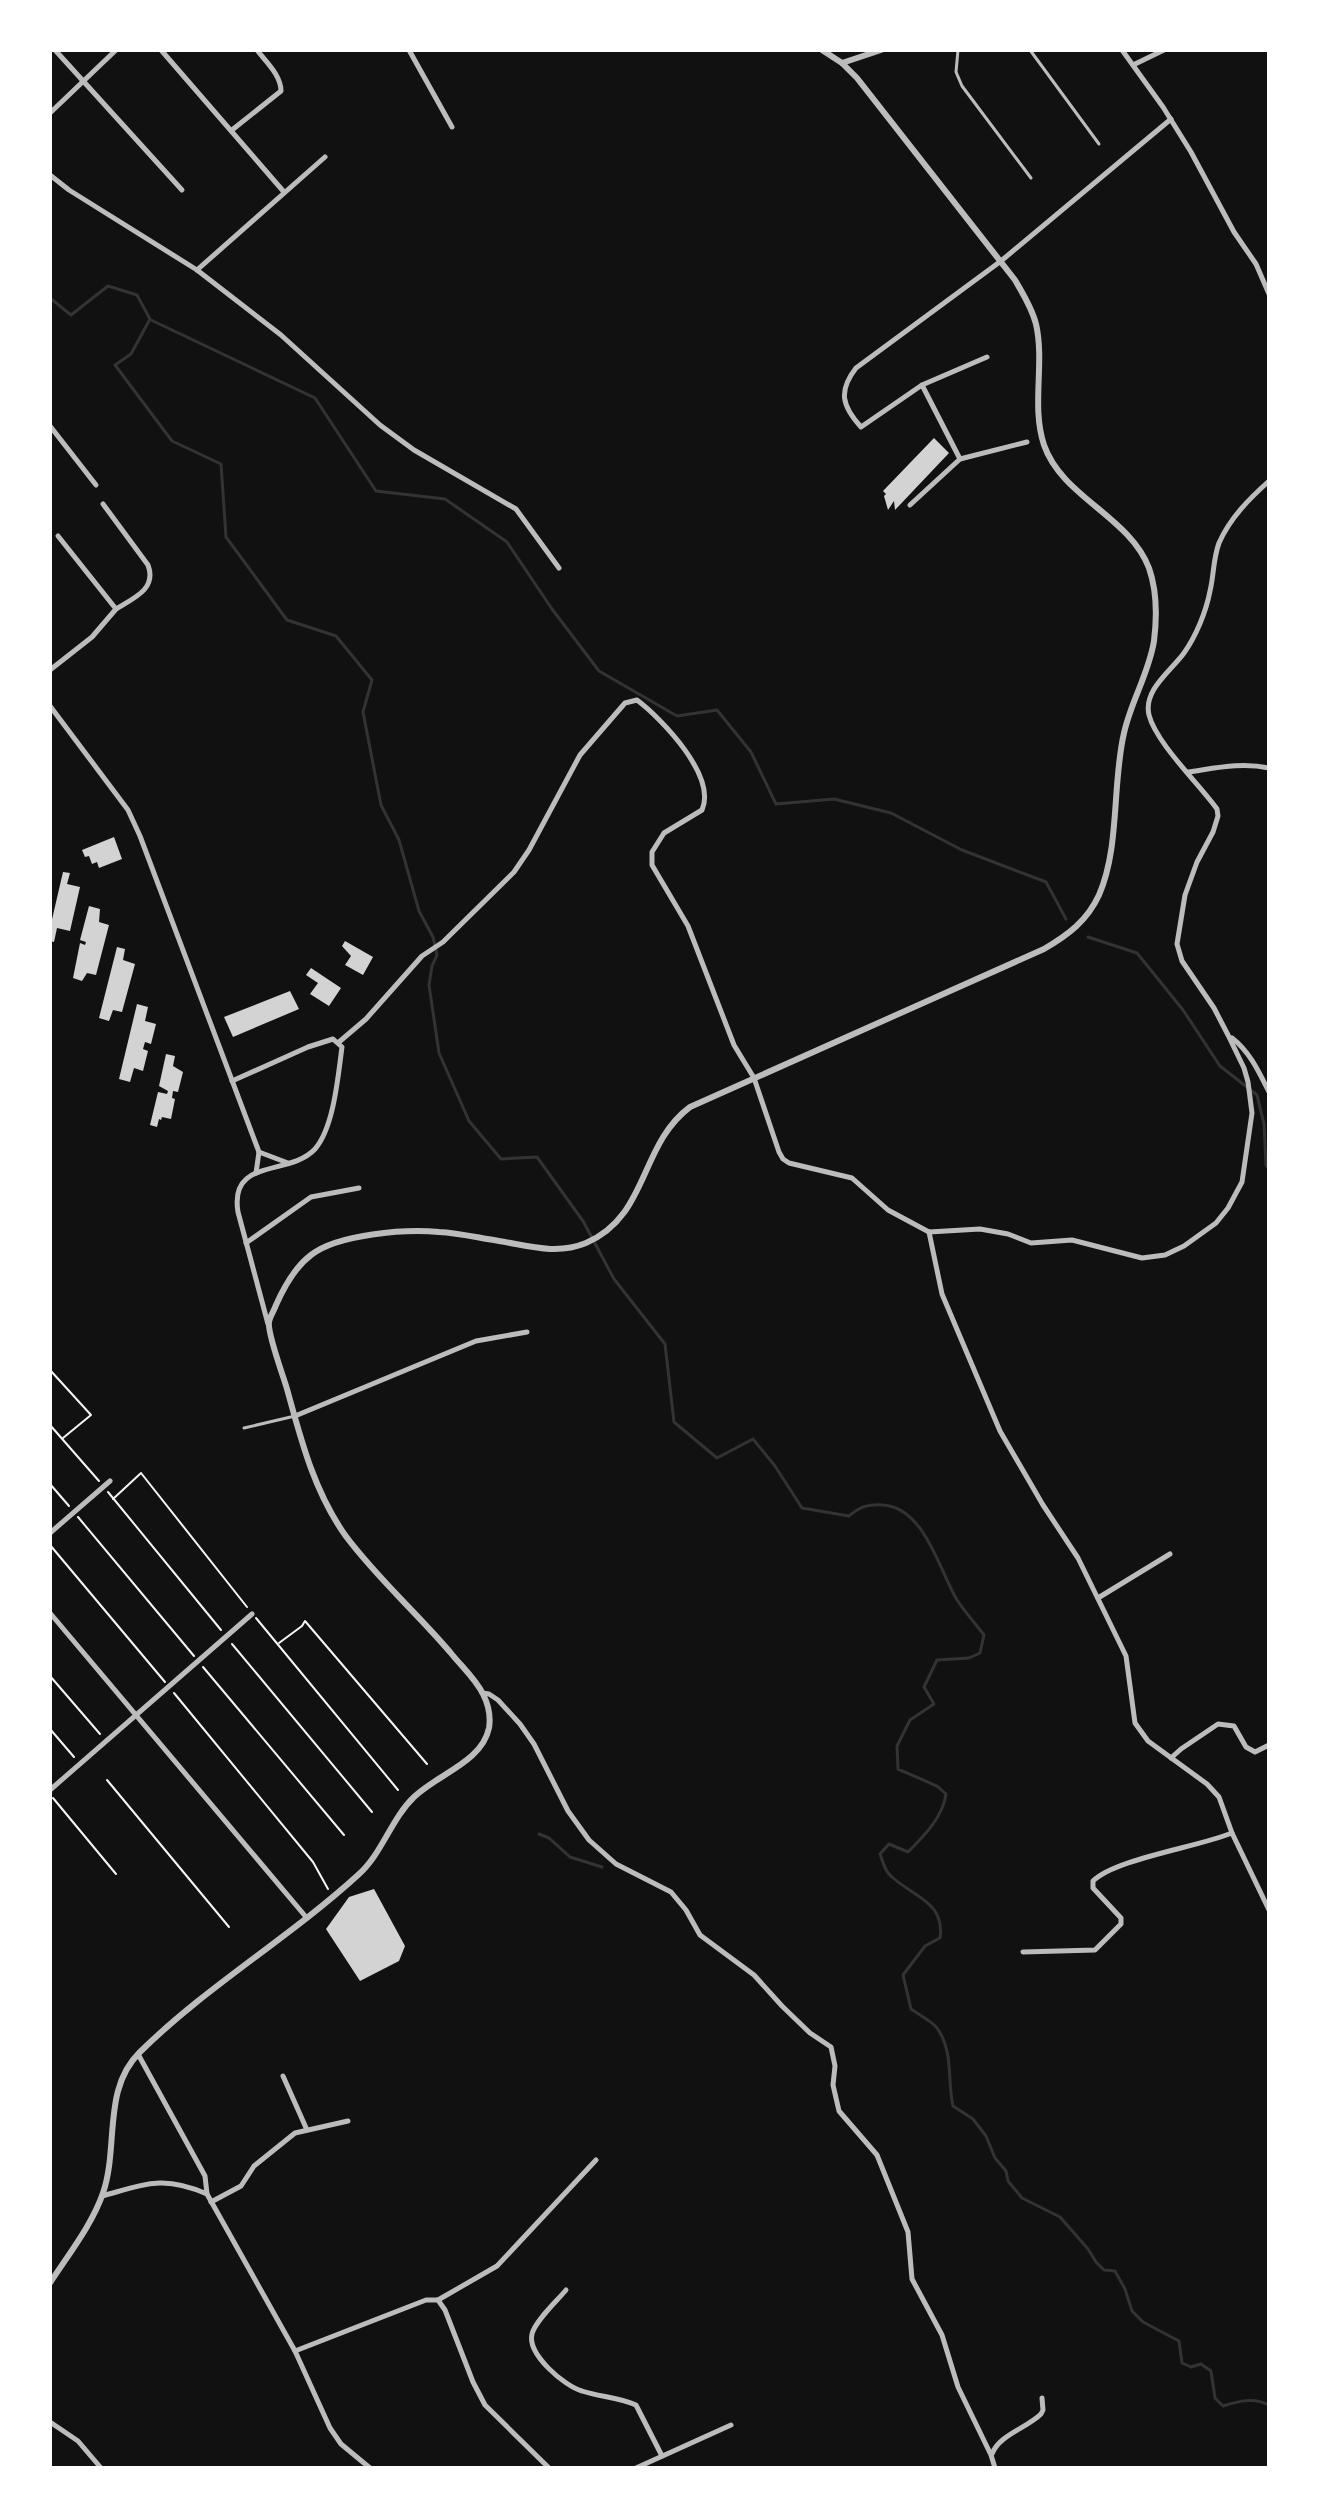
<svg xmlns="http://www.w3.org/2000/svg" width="1319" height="2518" viewBox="0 0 1319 2518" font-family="Spectral,serif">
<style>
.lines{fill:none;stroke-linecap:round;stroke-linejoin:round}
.stream{stroke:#333;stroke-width:3}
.building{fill:#d3d3d3}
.path{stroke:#f5f5f5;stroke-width:2}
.service{stroke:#bcbcbc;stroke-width:3}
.minor{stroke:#bcbcbc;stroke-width:5}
.tertiary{stroke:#bcbcbc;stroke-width:6}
</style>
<rect width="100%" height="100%" fill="#111"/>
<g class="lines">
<g class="stream">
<path d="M50 298 71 315 108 286 137 295 150 319 131 354 115 365 172 441 221 464 226 537 287 620 336 636 372 680 363 712 381 805 399 840 419 911 433 937 437 955 432 966 429 985 439 1053 469 1121 501 1159 537 1157 583 1221 614 1279 665 1344 674 1422 717 1458 753 1439 775 1466 802 1508 849 1516C861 1506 868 1504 883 1505 925 1508 939 1570 957 1600 965 1612 975 1623 984 1635L980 1653 969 1658 937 1660 924 1687 934 1704 910 1720 897 1746 898 1769 937 1786 946 1794C943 1817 924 1836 908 1852L889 1844 880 1854C883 1862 885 1872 892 1877 914 1897 945 1902 940 1938L925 1946 903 1975 911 2009C919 2015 932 2021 937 2028 954 2052 947 2080 953 2106L973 2119 986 2136 995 2158 1006 2171 1008 2181 1022 2198 1060 2217 1088 2249 1096 2262 1104 2270 1115 2271 1125 2289 1132 2311 1143 2322 1179 2341 1182 2363 1191 2367 1201 2364 1211 2371 1215 2398 1223 2406C1239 2401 1254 2397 1269 2405"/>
<path d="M151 320 315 398 376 491 445 499 507 542 552 609 599 671 677 716 717 710 751 752 776 804 834 799 891 813 962 850 1046 882 1066 919"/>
<path d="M1088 937 1137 953 1183 1010 1220 1066 1257 1095 1264 1124 1266 1165 1269 1169"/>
<path d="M539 1834 549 1838 570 1857 602 1867"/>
</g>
</g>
<g class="building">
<path d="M934 438 949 453 895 510 894 501 888 510 884 496 886 494 883 491Z"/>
<path d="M114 837 122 859 99 868 97 862 92 864 89 856 85 857 82 850Z"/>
<path d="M63 872 70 873 67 884 80 887 70 931 57 928 54 942 50 941V928Z"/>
<path d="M89 906 100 909 99 922 109 925 96 975 87 973 82 981 73 978 80 943 85 945 86 942 80 940Z"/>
<path d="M345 941 373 957 363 975 345 965 351 956 342 946Z"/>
<path d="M117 947 125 949 123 960 135 964 122 1012 113 1010 109 1021 99 1018Z"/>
<path d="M311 968 341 988 329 1006 310 994 318 983 306 975Z"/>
<path d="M290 991 299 1009 233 1037 224 1017Z"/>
<path d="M137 1004 148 1007 145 1021 156 1024 151 1044 145 1042 143 1049 148 1051 143 1071 134 1068 130 1082 119 1079Z"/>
<path d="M166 1054 175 1056 173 1066 183 1072 178 1092 173 1091 172 1098 175 1099 171 1119 162 1117 161 1120 159 1119 157 1127 150 1125 158 1092 167 1094 168 1091 159 1086Z"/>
<path d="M374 1889 405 1946 399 1961 360 1981 326 1929 349 1897Z"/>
</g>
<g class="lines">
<g class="path">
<path d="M50 1370 91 1415 63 1438"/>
<path d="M50 1425 99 1481"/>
<path d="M50 1484 69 1506"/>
<path d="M108 1492 221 1630"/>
<path d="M113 1499 141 1473 247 1607"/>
<path d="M78 1517 194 1656"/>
<path d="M50 1545 165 1682"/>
<path d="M256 1618 398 1790"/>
<path d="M279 1643 302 1626 305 1621 427 1764"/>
<path d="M232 1644 372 1812"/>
<path d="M203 1667 344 1835"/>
<path d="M50 1676 100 1734"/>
<path d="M174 1693 313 1862 328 1889"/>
<path d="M50 1729 74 1757"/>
<path d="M107 1780 229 1927"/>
<path d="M53 1798 116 1874"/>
</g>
<g class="service">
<path d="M958 50 956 72 962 86 1031 178"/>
<path d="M1030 50 1099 144"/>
<path d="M244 1428 295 1416"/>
</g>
<g class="minor">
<path d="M55 50 182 190"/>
<path d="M161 50 284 192"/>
<path d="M409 50 452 127"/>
<path d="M1122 50 1163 107 1191 152 1234 232 1256 264 1269 294"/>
<path d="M1133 65 1164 50"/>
<path d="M50 113 116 50"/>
<path d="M232 130 281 91C281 75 266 62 257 50"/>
<path d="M50 175 69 190 197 270 281 335 380 425 414 450 516 509 559 568"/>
<path d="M197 270 325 157"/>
<path d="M987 357 922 385 861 427C842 406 838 391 856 368L1001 261 1171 119"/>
<path d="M922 385 960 459"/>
<path d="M50 426 96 485"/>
<path d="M103 504 148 565C157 589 134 598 116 609"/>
<path d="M910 505 960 459 1027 442"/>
<path d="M50 670 92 637 116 609 58 536"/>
<path d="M50 706 128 810 140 836 259 1152 256 1173"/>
<path d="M1188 772C1216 768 1241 762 1269 768"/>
<path d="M1232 1038C1250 1052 1259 1072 1269 1092"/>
<path d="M339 1042 366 1019 422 956 443 942 514 872 529 850 580 755 625 703 637 700C662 719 717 776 702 810L664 833 652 852V865L688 926 734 1045 754 1078 779 1152 783 1159 789 1163 852 1178 888 1210 929 1232"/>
<path d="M232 1081 308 1047 333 1039 342 1047C338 1076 334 1127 315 1149 289 1177 229 1157 238 1212L268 1324"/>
<path d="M259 1152 288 1163"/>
<path d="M929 1232 980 1229 1008 1234 1031 1243 1072 1240 1142 1258 1165 1255 1184 1246 1216 1223 1228 1208 1242 1182 1252 1113 1248 1082 1244 1068 1228 1035 1214 1008 1182 961 1177 944 1185 895 1197 862 1213 832 1218 816 1217 809C1200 785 1156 743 1149 715 1143 690 1171 671 1184 653 1196 636 1206 612 1210 591 1214 575 1213 559 1219 543 1230 518 1249 499 1269 481"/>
<path d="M929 1232 942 1294 1000 1431 1043 1505 1078 1558 1126 1656 1135 1723 1148 1741 1207 1784 1219 1797 1232 1833 1269 1910"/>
<path d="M246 1243 311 1197 359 1188"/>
<path d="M295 1416 476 1341 527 1332"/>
<path d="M50 1533 110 1481"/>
<path d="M1098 1598 1170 1554"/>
<path d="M50 1613 306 1917"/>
<path d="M482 1693 489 1694 498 1700 520 1724 534 1744 568 1811 589 1840 616 1864 671 1892 686 1910 700 1935 754 1975 782 2006 810 2033 831 2047 835 2066 833 2085 839 2111 877 2155 908 2232 912 2279 942 2335 958 2387 991 2455 995 2468"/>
<path d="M1171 1758 1181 1749 1218 1724 1234 1726 1246 1747 1255 1752 1269 1745"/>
<path d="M50 1790 252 1614"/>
<path d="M1023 1952 1095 1950 1121 1924V1918L1093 1888V1881C1115 1859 1198 1847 1232 1833"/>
<path d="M138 2054 205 2176 207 2194 295 2351 330 2428 341 2444 370 2468"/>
<path d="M283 2076 307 2130"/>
<path d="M102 2196C146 2184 163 2175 207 2194"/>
<path d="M211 2202 241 2186 254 2166 295 2133 348 2121"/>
<path d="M566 2290C557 2301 535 2321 532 2334 527 2354 564 2386 582 2391 600 2397 618 2397 636 2405L662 2456"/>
<path d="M438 2300 497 2266 596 2160"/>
<path d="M295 2351 426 2300H438L445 2310 473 2382 485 2405 549 2468"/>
<path d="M50 2422 78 2441 101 2468"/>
<path d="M992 2454C999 2435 1027 2428 1041 2414L1043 2410 1042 2398"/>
<path d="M636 2468 731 2425"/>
</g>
<g class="tertiary">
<path d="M842 63 881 50"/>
<path d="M50 2283C68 2255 92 2225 103 2193 119 2146 102 2089 140 2052 207 1986 289 1938 358 1875 382 1854 391 1819 414 1797 438 1774 482 1762 489 1728 491 1716 488 1704 483 1694 475 1678 461 1666 450 1652 416 1612 376 1577 345 1535 314 1491 301 1440 287 1389 283 1375 267 1333 269 1322 270 1316 274 1311 276 1305 284 1287 295 1267 311 1255 338 1234 405 1229 439 1232 459 1233 479 1238 499 1241 529 1246 557 1255 586 1243 649 1216 639 1145 690 1107L1044 949C1068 935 1087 921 1099 895 1120 847 1112 784 1124 733 1131 701 1149 673 1154 641 1157 617 1157 591 1149 568 1129 516 1062 497 1044 445 1031 406 1045 364 1036 324 1032 308 1023 294 1015 280L857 78 842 63 822 50"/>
</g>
</g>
<rect width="1319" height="2518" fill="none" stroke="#ffffff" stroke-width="104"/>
</svg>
